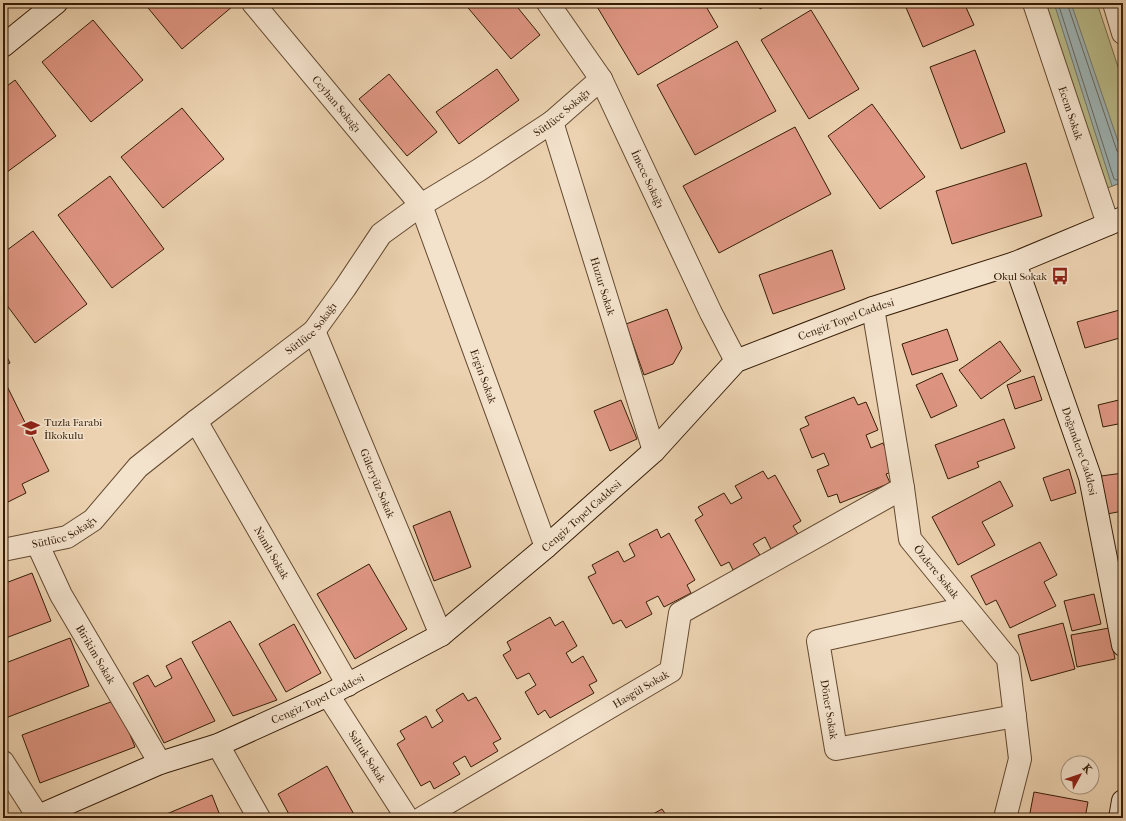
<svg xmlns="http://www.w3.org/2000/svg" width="1126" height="821" viewBox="0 0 1126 821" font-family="'IM FELL French Canon',serif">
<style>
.green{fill:#b9bb8a;stroke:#776c48}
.water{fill:#9eb5b7;stroke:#747870}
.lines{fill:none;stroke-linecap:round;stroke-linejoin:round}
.shore{stroke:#6a695e;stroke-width:1}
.building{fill:#df9683;stroke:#351d06}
.street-casing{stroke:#634a30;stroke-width:24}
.secondary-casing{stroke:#351d06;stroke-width:24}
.street{stroke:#f3e2cc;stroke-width:22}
.secondary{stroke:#f3e2cc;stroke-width:22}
.labels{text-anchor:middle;stroke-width:3;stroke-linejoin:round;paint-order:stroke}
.street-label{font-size:11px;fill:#351d06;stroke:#f3e2cc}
.poi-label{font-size:11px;fill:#351d06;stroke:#f3e2cc;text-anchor:end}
</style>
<rect width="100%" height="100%" fill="#ecd2b0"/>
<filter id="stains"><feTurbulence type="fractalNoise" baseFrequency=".005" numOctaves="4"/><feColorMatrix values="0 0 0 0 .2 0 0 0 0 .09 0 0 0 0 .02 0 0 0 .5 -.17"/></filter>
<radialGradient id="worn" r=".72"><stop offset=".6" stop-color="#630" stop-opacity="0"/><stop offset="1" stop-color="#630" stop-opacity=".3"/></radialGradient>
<path class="green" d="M1042 3H1097L1123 82V182L1102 190Z"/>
<path class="water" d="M1054 3H1071L1123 156V182L1112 186Z"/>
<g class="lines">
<g class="shore">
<path d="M1058 3 1114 179 1116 180 1123 179"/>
<path d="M1067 3 1117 151 1120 154 1123 155"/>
</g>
</g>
<g class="building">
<path d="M144 3H230L233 6 182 49Z"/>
<path d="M464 3H514L540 35 511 59Z"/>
<path d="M599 3H704L718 27 638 75 596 5Z"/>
<path d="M757 3H771L760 9Z"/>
<path d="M904 3H964L974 25 923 47Z"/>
<path d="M811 10 859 89 809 119 761 40Z"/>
<path d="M93 20 143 80 91 122 42 62Z"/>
<path d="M737 41 776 111 695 155 657 85Z"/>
<path d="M975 50 1005 132 961 149 930 67Z"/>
<path d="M497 69 519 100 459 144 436 112Z"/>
<path d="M389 74 437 132 407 156 359 99Z"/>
<path d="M15 80 56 136 3 175V89Z"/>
<path d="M872 104 925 177 880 209 828 136Z"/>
<path d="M182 108 224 159 163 208 121 157Z"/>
<path d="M795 127 831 194 719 253 683 186Z"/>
<path d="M1026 163 1042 216 952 244 936 191Z"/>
<path d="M110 176 164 249 112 288 58 215Z"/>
<path d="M33 231 87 304 35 343 3 300V253Z"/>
<path d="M832 250 845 289 773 314 759 275Z"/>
<path d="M667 309 682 348 673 364 644 375 626 324Z"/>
<path d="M1123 309V337L1085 348 1077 322Z"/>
<path d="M947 329 958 360 912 375 902 344Z"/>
<path d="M1000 341 1021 371 981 399 959 370Z"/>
<path d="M3 349 10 363 3 366Z"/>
<path d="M1123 353V372L1119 354Z"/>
<path d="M942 373 957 406 931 418 916 385Z"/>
<path d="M1034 376 1042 400 1015 409 1007 385Z"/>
<path d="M3 378 49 471 22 484 26 493 8 502 3 491Z"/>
<path d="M854 397 858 405 866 402 878 430 866 435 871 448 883 443 895 471 886 474 890 483 840 503 837 494 828 497 817 470 829 465 824 453 812 458 800 429 809 425 805 417Z"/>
<path d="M1123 399V423L1103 427 1098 405Z"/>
<path d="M621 400 637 439 610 451 594 411Z"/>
<path d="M1004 419 1015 448 977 462 979 467 948 479 935 445Z"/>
<path d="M1069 469 1076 493 1051 501 1043 478Z"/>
<path d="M763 471 768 479 775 475 801 521 793 526 798 534 771 549 765 537 753 544 760 555 733 570 729 562 721 566 695 520 703 515 698 507 724 493 731 504 742 498 735 486Z"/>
<path d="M1123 473V511L1107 514 1101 476Z"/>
<path d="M1000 481 1013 506 982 522 995 545 958 565 932 517Z"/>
<path d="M450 511 471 567 434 581 413 526Z"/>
<path d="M657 529 661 538 669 533 695 580 687 585 691 593 664 607 658 596 646 602 652 614 626 628 621 620 613 624 588 577 596 573 592 565 618 551 624 562 635 556 629 544Z"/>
<path d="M1120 537H1123V577Z"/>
<path d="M1040 542 1057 575 1044 582 1056 606 1010 628 996 600 986 605 971 576Z"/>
<path d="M369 564 407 629 355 659 317 594Z"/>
<path d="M32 573 51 621 3 639V584Z"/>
<path d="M1094 594 1101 624 1072 631 1064 601Z"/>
<path d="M550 617 555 626 563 621 577 646 566 653 572 663 583 656 597 681 589 685 594 693 550 718 545 710 538 715 525 692 536 685 529 673 517 679 503 655 511 650 507 642Z"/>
<path d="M230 621 277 700 233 716 192 642Z"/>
<path d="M1063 623 1075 669 1031 681 1018 635Z"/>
<path d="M294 624 321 673 286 692 259 644Z"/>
<path d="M1109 628 1115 659 1077 667 1071 635Z"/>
<path d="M70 638 89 686 3 719V664Z"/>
<path d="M181 658 215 721 164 743 133 683 148 675 155 687 172 678 166 666Z"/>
<path d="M463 693 468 701 476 697 501 739 493 743 498 751 471 767 465 756 453 763 460 774 434 789 430 781 421 786 397 744 405 739 400 731 426 716 432 728 443 721 436 710Z"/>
<path d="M116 700 135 747 40 783 22 735Z"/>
<path d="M327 766 356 818H291L278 794Z"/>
<path d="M1034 792 1088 802 1085 818H1029Z"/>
<path d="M212 795 221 818H157Z"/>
<path d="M662 809 668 818H646Z"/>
</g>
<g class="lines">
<g class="street-casing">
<g id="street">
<path id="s1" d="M253 3 421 205 546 547"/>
<path id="s2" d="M548 3 601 79 711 313 736 361"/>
<path id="s3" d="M1034 3 1108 224"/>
<path d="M1114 3 1123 33"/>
<path id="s4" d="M552 122 654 451"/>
<path id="s5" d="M873 308 903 488 910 539 1008 659 1020 759 1005 818"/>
<path id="s6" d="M314 331 441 635"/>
<path id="s7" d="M196 421 348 685"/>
<path id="s8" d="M37 543 61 595 160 763"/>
<path id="s9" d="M3 550 67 537 93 520 138 467 196 421 314 331 345 288 381 234 421 205 479 170 552 122 601 79"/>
<path id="s10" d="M966 608 818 641 836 749 1015 716"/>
<path id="s11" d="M328 695 407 818"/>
<path d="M218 745 259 818"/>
<path d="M3 762 39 818"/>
<path id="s12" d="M422 818 671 671 680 613 903 488"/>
</g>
</g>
<g class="secondary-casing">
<g id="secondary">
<path d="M3 46 56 3"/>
<path id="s13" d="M1015 263 1090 477 1123 645"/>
<path id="s14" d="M34 818 160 763 218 745 328 695 441 635 546 547 654 451 736 361 873 308 1015 263 1123 218"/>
<path d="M1120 818 1123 801"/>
</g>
</g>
<use href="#street" class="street"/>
<use href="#secondary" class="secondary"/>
</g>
<defs>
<g id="bus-bare" transform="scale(1.38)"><path d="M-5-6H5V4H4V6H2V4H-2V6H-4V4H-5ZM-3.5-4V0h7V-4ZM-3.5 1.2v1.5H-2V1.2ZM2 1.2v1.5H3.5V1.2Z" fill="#8f2418" stroke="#f3e2cc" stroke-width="2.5" paint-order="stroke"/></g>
<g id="school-bare" transform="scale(1.38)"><path d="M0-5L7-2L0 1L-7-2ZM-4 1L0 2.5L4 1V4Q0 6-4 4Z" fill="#8f2418" stroke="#f3e2cc" stroke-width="2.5" paint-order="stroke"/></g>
</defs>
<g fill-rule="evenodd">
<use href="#bus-bare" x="1060" y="276"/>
<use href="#school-bare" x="31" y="428"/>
</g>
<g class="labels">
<g class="street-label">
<text dy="4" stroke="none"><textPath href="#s1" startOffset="131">Ceyhan Sokağı</textPath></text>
<text dy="4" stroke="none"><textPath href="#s9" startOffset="724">Sütlüce Sokağı</textPath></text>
<text dy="4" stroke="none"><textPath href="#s3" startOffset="116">Ecem Sokak</textPath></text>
<text dy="4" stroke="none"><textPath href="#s2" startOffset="203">İmece Sokağı</textPath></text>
<text dy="4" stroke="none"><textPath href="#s4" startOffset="172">Huzur Sokak</textPath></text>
<text dy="4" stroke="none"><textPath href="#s14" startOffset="968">Cengiz Topel Caddesi</textPath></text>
<text dy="4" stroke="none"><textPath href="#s9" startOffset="388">Sütlüce Sokağı</textPath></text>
<text dy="4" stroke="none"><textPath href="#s1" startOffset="445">Ergin Sokak</textPath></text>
<text dy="4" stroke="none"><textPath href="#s13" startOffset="199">Doğandere Caddesi</textPath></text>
<text dy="4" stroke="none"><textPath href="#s6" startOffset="165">Güleryüz Sokak</textPath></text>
<text dy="4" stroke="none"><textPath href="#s14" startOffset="631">Cengiz Topel Caddesi</textPath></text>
<text dy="4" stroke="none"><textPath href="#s9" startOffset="64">Sütlüce Sokağı</textPath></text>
<text dy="4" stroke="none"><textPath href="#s7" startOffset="152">Namlı Sokak</textPath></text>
<text dy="4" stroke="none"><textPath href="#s5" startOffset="276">Özdere Sokak</textPath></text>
<text dy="4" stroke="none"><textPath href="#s8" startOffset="126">Birikim Sokak</textPath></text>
<text dy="4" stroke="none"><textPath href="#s12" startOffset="254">Hasgül Sokak</textPath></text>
<text dy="4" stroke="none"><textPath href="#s14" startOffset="308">Cengiz Topel Caddesi</textPath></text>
<text dy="4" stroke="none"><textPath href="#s10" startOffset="221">Döner Sokak</textPath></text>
<text dy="4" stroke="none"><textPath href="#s11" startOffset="73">Saltuk Sokak</textPath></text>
</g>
<g class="poi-label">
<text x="1047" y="280">Okul Sokak</text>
<text x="44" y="426" text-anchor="start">Tuzla Farabi<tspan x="44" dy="13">İlkokulu</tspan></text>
</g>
</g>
<rect width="1126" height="821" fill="none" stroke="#ecd2b0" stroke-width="16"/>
<rect x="4" y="4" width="1118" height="813" fill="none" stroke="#351d06" stroke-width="2"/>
<rect x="8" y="8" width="1110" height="805" fill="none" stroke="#351d06"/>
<g transform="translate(1080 775) rotate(50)"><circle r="19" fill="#f3e2cc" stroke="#a7937d"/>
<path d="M0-3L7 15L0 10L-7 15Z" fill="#8f2418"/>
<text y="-6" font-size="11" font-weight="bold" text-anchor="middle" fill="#351d06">K</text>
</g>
<rect width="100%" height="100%" filter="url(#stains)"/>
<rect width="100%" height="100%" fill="url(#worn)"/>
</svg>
